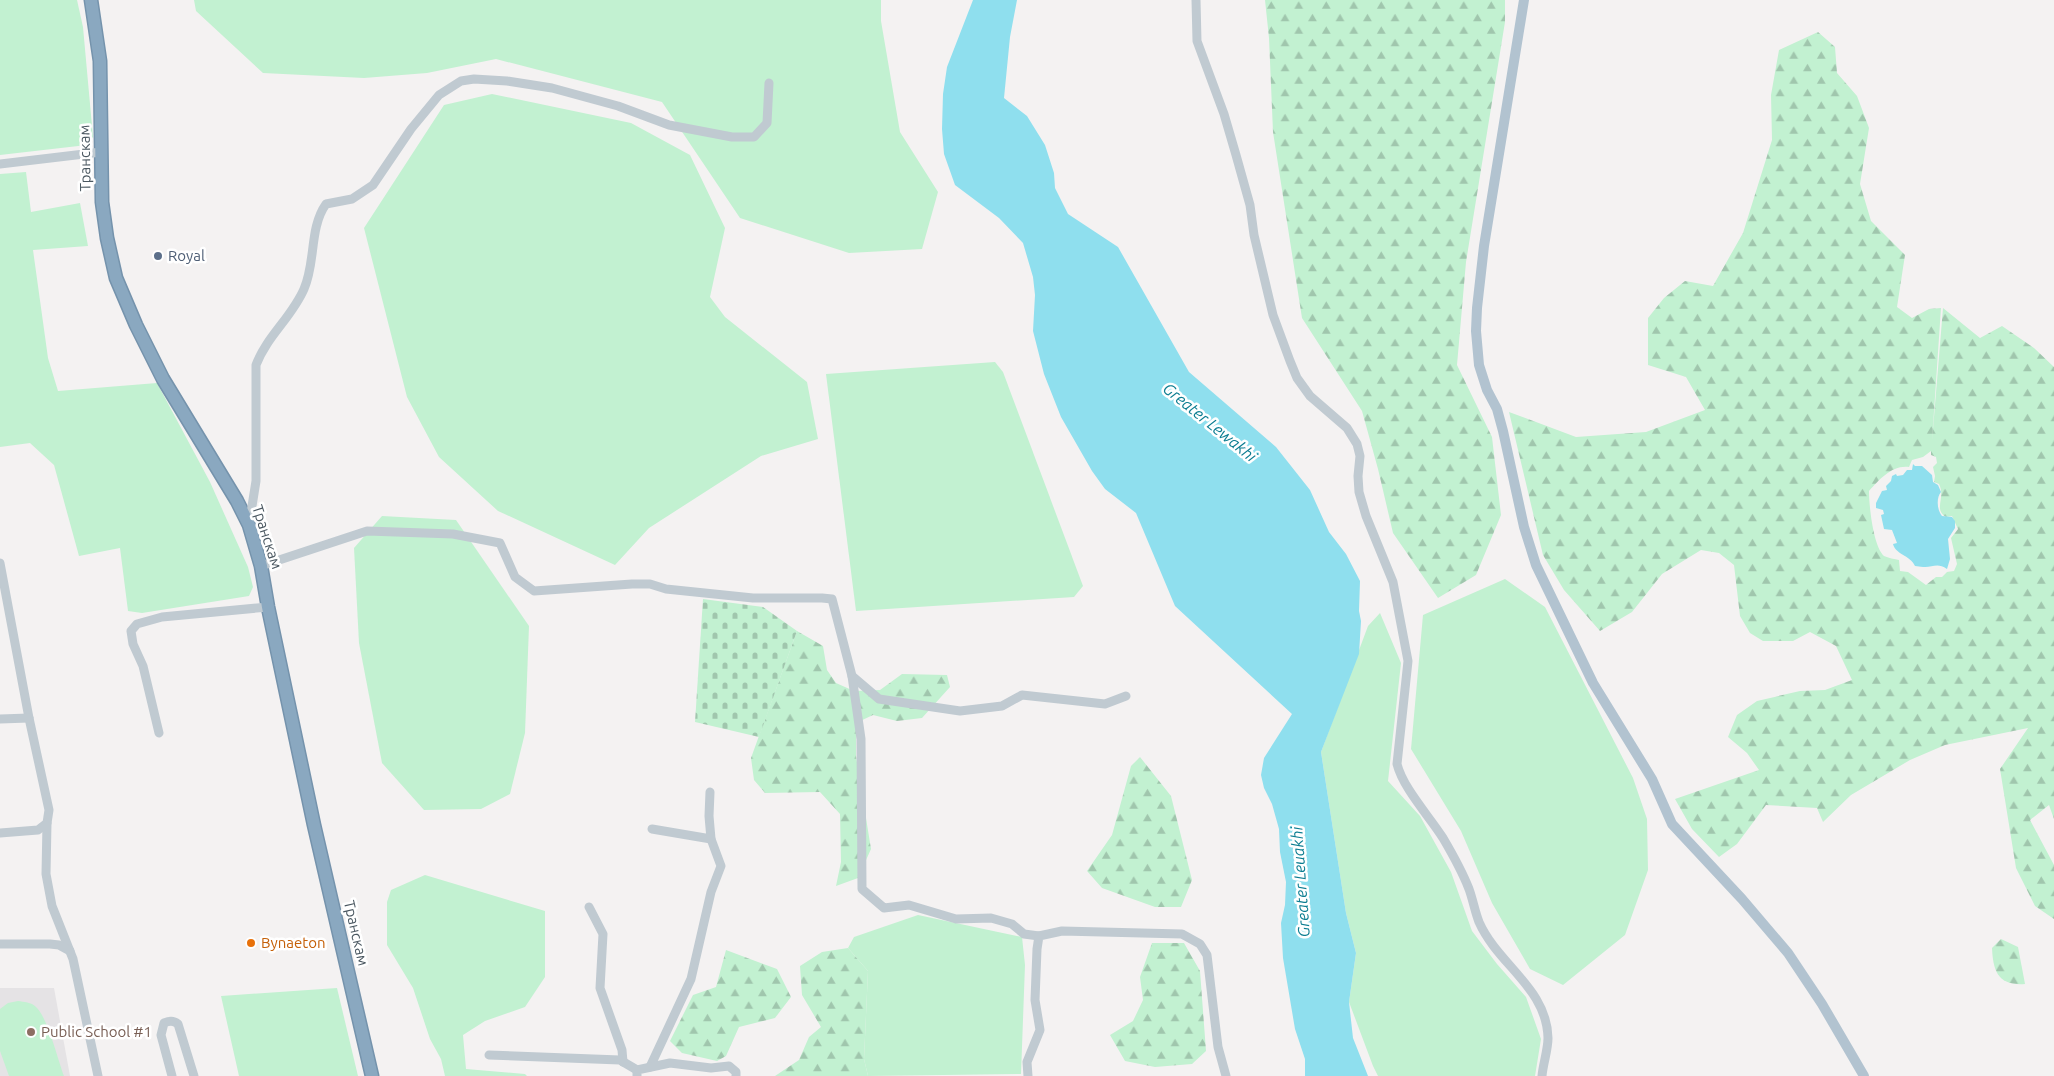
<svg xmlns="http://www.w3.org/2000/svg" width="2054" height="1076" viewBox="0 0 2054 1076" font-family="Ubuntu,sans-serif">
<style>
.education{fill:#e5e3e5}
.grass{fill:#c2f1d1}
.forest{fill:url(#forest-firs);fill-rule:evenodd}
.cemetery{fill:url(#cemetery-stones)}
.water{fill:#8fdfee}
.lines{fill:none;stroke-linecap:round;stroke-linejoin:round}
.highway-casing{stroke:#7593ac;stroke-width:15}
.minor{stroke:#c0cad1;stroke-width:9}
.major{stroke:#b2c3d0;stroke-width:10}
.highway{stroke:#8aa8c0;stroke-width:12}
.service-dot{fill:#5c6f8a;stroke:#fff;stroke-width:2}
.food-dot{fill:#e8710a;stroke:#fff;stroke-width:2}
.education-dot{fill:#8d6e63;stroke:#fff;stroke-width:2}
.labels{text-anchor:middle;stroke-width:5;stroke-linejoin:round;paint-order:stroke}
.street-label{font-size:15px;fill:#4a5760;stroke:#fff}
.service-label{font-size:15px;fill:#4e5e75;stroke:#fff;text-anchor:start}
.food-label{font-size:15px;fill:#c56008;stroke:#fff;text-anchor:start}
.education-label{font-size:15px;fill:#785e54;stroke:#fff;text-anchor:start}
.water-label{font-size:16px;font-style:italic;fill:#0c7d91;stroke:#fff}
</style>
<defs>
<pattern id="forest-firs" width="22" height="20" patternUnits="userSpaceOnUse" patternTransform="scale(1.25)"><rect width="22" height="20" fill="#c2f1d1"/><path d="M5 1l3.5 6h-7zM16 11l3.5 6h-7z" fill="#a0c6ad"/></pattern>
<pattern id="cemetery-stones" width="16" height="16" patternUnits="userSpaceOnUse" patternTransform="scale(1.25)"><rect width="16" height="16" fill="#c2f1d1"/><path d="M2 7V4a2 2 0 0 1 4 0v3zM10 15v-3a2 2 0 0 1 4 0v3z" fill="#a0c6ad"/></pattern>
</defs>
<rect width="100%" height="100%" fill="#f4f2f2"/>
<path class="education" d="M0 988H54L70 1076H0Z"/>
<g class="grass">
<path d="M0 0H77L83 27 93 137 87 145 0 155Z"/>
<path d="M194 0H881V21L900 132 938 192 922 249 849 253 740 218 662 102 496 59 427 73 364 78 263 73 196 11Z"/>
<path d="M492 94 631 123 690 155 725 228 710 297 725 317 807 382 818 439 761 456 649 528 615 565 498 511 439 457 407 397 364 228 444 105Z"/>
<path d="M26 172 31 212 80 203 88 246 33 250 48 358 58 391 157 383 210 482 248 567 253 587 249 596 142 613 128 611 120 548 79 556 54 465 30 443 0 447V174Z"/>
<path d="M995 362 1003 372 1083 586 1074 597 856 611 826 374Z"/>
<path d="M382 516 456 520 529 626 525 733 510 794 481 809 424 810 382 763 359 643 354 548Z"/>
<path d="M1505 579 1545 607 1633 778 1647 819 1648 870 1625 935 1563 985 1530 969 1492 903 1461 831 1411 749 1423 615Z"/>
<path d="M1380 613 1401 663 1388 781 1420 816 1451 872 1472 931 1497 964 1526 997 1541 1039 1535 1076H1378L1373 1066 1349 1002 1356 953 1346 913 1321 752 1368 626Z"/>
<path d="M425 875 545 911V977L525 1007 485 1021 463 1035 466 1069 525 1074 527 1076H445L441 1059 430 1039 413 988 387 945V902L391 890Z"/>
<path d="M918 915 1022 937 1025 965 1021 1074 868 1076 864 1059 868 971 848 948 854 937Z"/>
<path d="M337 988 358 1076H239L221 996Z"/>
<path d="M18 1001C24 1002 31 1002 36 1007 47 1016 58 1060 64 1076H9L0 1051V1009L8 1003Z"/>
</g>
<g class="forest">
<path d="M1265 0H1505V22L1466 262 1457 365 1492 437 1501 515 1476 575 1438 598 1393 533 1378 469 1362 411 1302 318 1273 132 1269 38Z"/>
<path d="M1818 32 1835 47 1837 73 1857 96 1869 128 1860 184 1871 221 1905 255 1897 307 1912 318 1929 309 1941 308 1932 441 1943 308 1980 338 2002 326 2034 348 2054 367V819L2049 805 2030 820 2054 865V919L2035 906 2016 868 2000 769 2028 728 1945 745 1910 760 1851 795 1823 822 1817 808 1766 805 1737 844 1719 857 1692 829 1675 799 1759 770 1747 753 1728 737 1737 715 1757 701 1800 691 1825 690 1852 680 1836 646 1810 632 1793 641H1763L1750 633 1740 616 1734 565 1719 553 1701 550 1662 574 1632 612 1600 631 1564 590 1543 555 1509 412 1576 437 1646 432 1705 410 1686 377 1648 365V318L1664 298 1685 281 1713 286 1743 233 1772 140 1771 95 1779 50ZM1931 451V455L1936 457 1937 463 1933 467 1935 476 1934 482 1939 484C1946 498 1933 509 1946 517L1952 516 1958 529 1951 538 1957 564 1954 571 1947 572 1942 577H1936L1926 585 1908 572 1900 571 1899 560C1895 559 1888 558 1884 556 1873 546 1869 505 1869 491 1880 479 1892 465 1909 467L1912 460 1923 457Z"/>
<path d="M797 631 823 646 827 670 836 683 854 691 880 690 902 674 947 675 950 687 922 718 897 721 873 715 856 723V756L871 849 858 878 836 886 841 862 840 814 820 792 765 793 754 780 751 758Z"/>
<path d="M1140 757 1171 796 1192 880 1181 907H1155L1102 888 1087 871 1112 835 1131 766Z"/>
<path d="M2001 939 2018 947 2025 984C1998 986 1993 971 1992 948Z"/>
<path d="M1152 943H1184L1200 971 1206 1051 1192 1064 1155 1067 1125 1061 1110 1035 1133 1021 1143 1000 1140 977Z"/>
<path d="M848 948 868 971 864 1059 868 1076H775L799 1060 809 1037 821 1027 802 995 800 966 822 952Z"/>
<path d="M726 950 777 969 791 997 775 1018 739 1027 726 1056 717 1061 682 1053 670 1041 693 995 716 987Z"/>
</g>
<path class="cemetery" d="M703 599 763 607 797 631 759 737 695 722Z"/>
<g class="water">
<path d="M973 0H1017L1010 37 1004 98 1027 116 1045 145 1054 173 1055 188 1068 214 1118 247 1189 372 1276 447 1310 490 1329 532 1346 554 1360 581 1359 611 1361 621 1359 654 1321 752 1346 913 1356 953 1349 1002 1353 1038 1368 1076H1305V1059L1295 1029 1283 958 1281 923 1285 905 1286 882 1280 852 1279 829 1272 804 1264 788 1261 775 1264 758 1292 714 1175 606 1136 513 1105 489 1092 471 1061 417 1044 374 1033 331 1035 295 1033 277 1023 243 999 218 955 185 944 154 942 129 943 94 947 67Z"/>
<path d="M1913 464 1915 466H1922L1932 475 1933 482 1938 485 1941 492C1936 498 1937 510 1942 516L1952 517 1955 521V528L1948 539 1950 559 1947 569C1937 562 1932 568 1923 567 1920 567 1918 566 1915 566 1910 555 1896 555 1893 544L1897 543 1892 530 1884 529 1881 515 1884 514 1883 510 1876 508V503L1882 491 1887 490 1886 486 1891 481 1892 476 1896 474 1897 476 1903 475 1907 470H1912Z"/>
</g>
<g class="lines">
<g class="highway-casing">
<path id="highway" d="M91 0 100 61 102 202 107 238 116 278 136 325 163 379 237 501 249 525 261 566 268 607 314 825 372 1076"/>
</g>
<g class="minor">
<path d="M1196 0 1197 41 1224 114 1236 155 1250 205 1254 235 1273 315 1290 361 1297 378 1310 396 1347 428 1357 444 1360 456 1358 476 1359 492 1366 516 1393 582 1408 661 1397 764C1403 788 1429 816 1443 838 1453 855 1462 871 1469 889 1473 900 1475 912 1479 922 1498 965 1547 988 1548 1038 1548 1050 1543 1064 1542 1076"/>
<path d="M0 164 101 152"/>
<path d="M249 525 256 481V365C267 336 292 317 304 289 316 262 309 228 326 204L352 199 373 185 411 129 439 95 461 81 474 79 507 81 552 88 618 106 669 125 732 137H754L767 123 769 83"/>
<path d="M0 563 29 718 49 810 47 823 38 830 0 833"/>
<path d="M261 566 367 531 453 534 500 543 515 577 534 591 632 584H650L666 589 753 598H822L832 599 852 676 879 699 960 711 1002 706 1022 695 1105 704 1126 696"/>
<path d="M852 676 861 739 862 889 884 908 909 905 956 919 991 918 1012 924 1024 934 1039 936"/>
<path d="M0 719 29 718"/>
<path d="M159 733 143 666 133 644 131 631 137 624 162 617 268 607"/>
<path d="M47 823 46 874 52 906 73 959 98 1076"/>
<path d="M652 829 711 839"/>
<path d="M589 907 603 934 600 988 622 1050 623 1062"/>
<path d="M0 944H50L59 945 70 951"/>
<path d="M489 1055 620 1060 637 1070"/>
<path d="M650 1067 691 979 711 892 721 866 711 839 709 816 710 792"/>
<path d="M172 1076 161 1035 164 1023C169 1021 173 1020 178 1024L194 1076"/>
<path d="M637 1076V1070L670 1063 711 1068 729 1066 736 1072V1076"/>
<path d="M1028 1076 1027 1062 1040 1030 1035 1000 1037 949 1039 936 1062 931 1182 934 1200 944 1207 955 1218 1047 1226 1076"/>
</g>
<path class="major" d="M1524 0 1484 246 1477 308 1476 331 1479 365 1487 390 1497 409 1503 431 1524 527 1536 565 1593 683 1652 779 1672 824 1742 899 1788 953 1822 1004 1864 1076"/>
<use href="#highway" class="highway"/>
</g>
<circle class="service-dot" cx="158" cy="256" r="5"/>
<circle class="food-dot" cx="251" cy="943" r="5"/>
<circle class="education-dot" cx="31" cy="1032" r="5"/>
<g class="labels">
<g class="street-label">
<text transform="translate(85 158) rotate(-91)" y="5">Транскам</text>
<text transform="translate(267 537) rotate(72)" y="5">Транскам</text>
<text transform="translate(356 933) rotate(77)" y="5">Транскам</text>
</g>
<g class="service-label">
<text x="168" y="261">Royal</text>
</g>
<g class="food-label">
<text x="261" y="948">Bynaeton</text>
</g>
<g class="education-label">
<text x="41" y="1037">Public School #1</text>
</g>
<g class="water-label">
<text transform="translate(1210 422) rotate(39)" y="6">Greater Lewakhi</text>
<text transform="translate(1300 882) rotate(-94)" y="6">Greater Leuakhi</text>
</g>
</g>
</svg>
